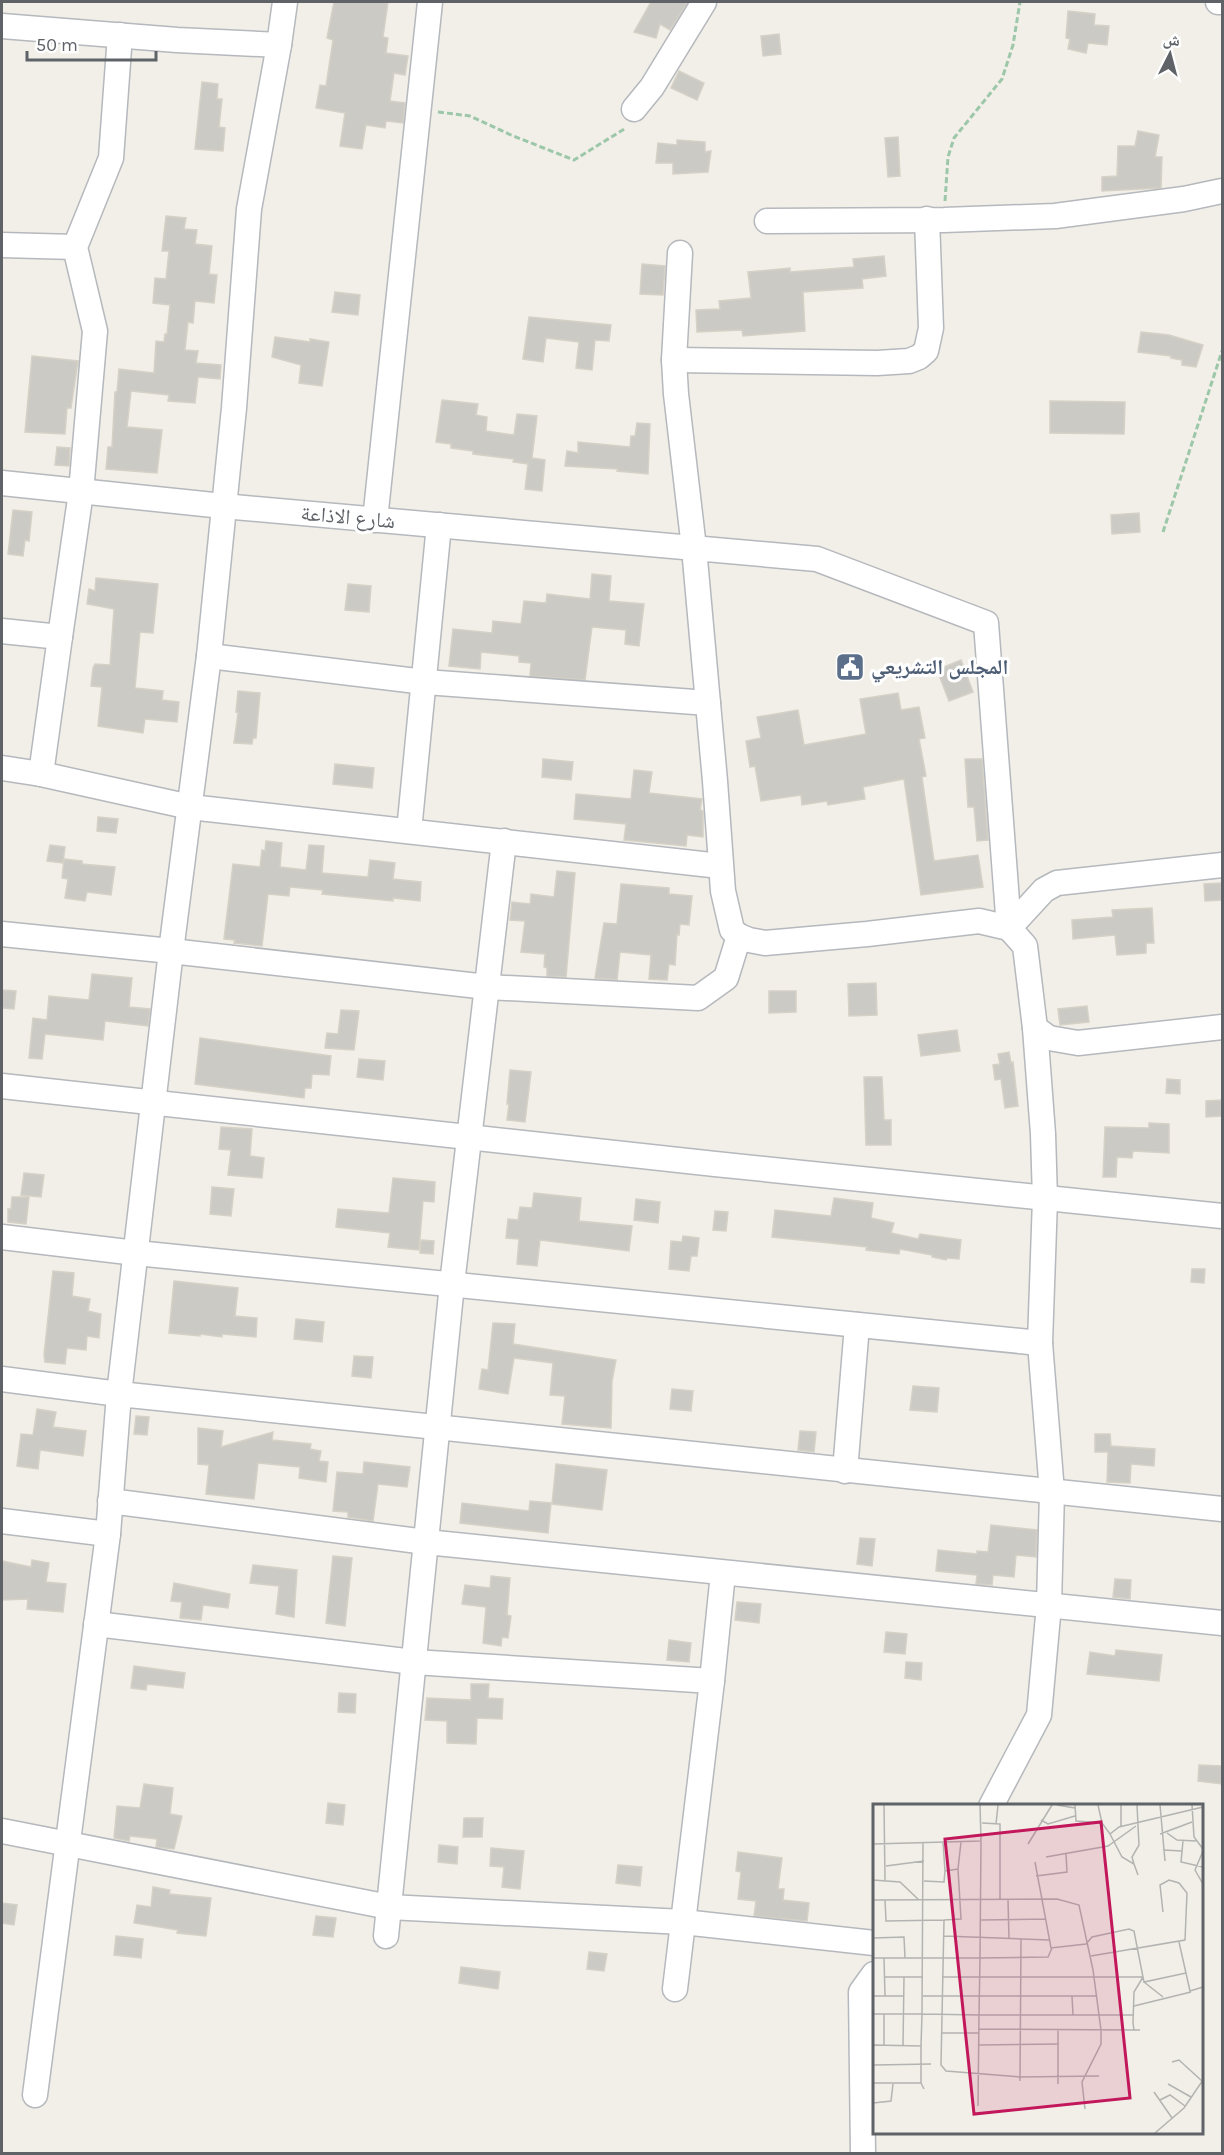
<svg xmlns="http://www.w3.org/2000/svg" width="1224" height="2155" viewBox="0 0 1224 2155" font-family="Karla,'Noto Naskh Arabic',sans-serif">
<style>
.building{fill:#cccac5;stroke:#d6d1c6;stroke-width:1.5}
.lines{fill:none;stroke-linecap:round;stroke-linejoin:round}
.minor-casing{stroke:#b5b8bc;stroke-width:27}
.path{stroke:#9cc7a9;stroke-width:3;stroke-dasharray:6 3;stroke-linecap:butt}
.minor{stroke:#fff;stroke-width:24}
.labels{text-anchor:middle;stroke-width:6;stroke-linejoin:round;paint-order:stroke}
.street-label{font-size:21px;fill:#5f6368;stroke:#fff}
.service-label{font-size:21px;font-weight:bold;fill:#4e5e75;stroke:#fff;text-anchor:start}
.inset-road{fill:none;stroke:#b3b3b1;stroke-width:1.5}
.view{fill:#c2185b;fill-opacity:0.15;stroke:#c2185b;stroke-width:3}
.inset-edge{fill:none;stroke:#5f6368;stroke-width:3}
</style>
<rect width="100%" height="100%" fill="#f1efe8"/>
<g class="building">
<path d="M334 2H388L383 37 388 38 386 53 408 56 405 75 394 73 390 101 405 103 403 123 386 121 385 128 366 125 362 149 340 146 345 113 316 108 320 85 326 86 333 40 327 38Z"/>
<path d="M651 2H688L670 30 660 24 656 38 634 32Z"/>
<path d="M1068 11 1095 14 1094 25 1109 26 1107 45 1088 43 1086 53 1068 49 1070 39 1066 38Z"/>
<path d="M779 34 781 54 763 56 761 36Z"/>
<path d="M679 71 704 83 697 100 671 88Z"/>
<path d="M202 82 218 84 217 99H222L219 127 225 128 223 151 195 149Z"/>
<path d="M1138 131 1159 135 1155 157H1162L1161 188 1102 191V177L1117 176 1118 146H1135Z"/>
<path d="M898 137 900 176 888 177 885 138Z"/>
<path d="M677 140 705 142V152L711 151 708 172 673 174V163H656L658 143 677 145Z"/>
<path d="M166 216 186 218 184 229 197 230 195 244 212 246 209 274 217 275 214 303 195 301 193 323 188 322 185 350 198 351 196 363 221 365 220 379 198 377 195 403 168 401 169 395 131 391 127 427 162 430 157 473 106 469 108 447H112L115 392H117L119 369 154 373 156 341 164 342 165 334H167L170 305 153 303 155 278 166 279 169 251H162Z"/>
<path d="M884 256 886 276 862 279 863 288 803 292 805 331 743 336 742 330 697 332 696 310 720 309 719 301 751 298 748 272 790 268V272L854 267 853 259Z"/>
<path d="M642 264 665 266 663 295 640 294Z"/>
<path d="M335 292 360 295 358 315 332 312Z"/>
<path d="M529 317 611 325 609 341 595 340 592 370 576 368 579 342 546 338 543 362 523 359Z"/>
<path d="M1141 332 1169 335 1203 345 1196 367 1182 365V360L1171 358V356L1138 352Z"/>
<path d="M275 337 310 342V339L329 342 322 386 299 383 301 365 272 357Z"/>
<path d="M32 356 78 361 71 408H67L65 434 25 432Z"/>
<path d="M442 400 478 404 476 415 487 417 486 431 514 435 517 414 537 416 532 458 545 460 542 491 525 489 528 464 513 462 514 459 473 454V451L451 448V444L436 442Z"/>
<path d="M1050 401 1125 402 1124 434 1050 433Z"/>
<path d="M637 423 650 424 648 474 617 471 618 469 565 466 567 451 578 453V442L630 447 631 436H635Z"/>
<path d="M57 447 70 448 69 466 55 465Z"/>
<path d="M13 510 32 512 29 541 25 540 23 556 8 554Z"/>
<path d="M1139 513 1140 532 1112 534 1111 515Z"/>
<path d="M592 574 611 576 609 601 644 604 639 646 625 644 626 630 592 627 585 680 530 676 531 663 519 662V656L481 652 480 669 449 666 453 629 492 633 493 621 521 624 524 601 546 603 547 594 590 599Z"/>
<path d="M96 578 158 584 153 633 140 632 135 688 163 691 162 700 179 702 177 722 145 719 143 733 98 726 102 687 91 686 93 668 95 664 110 665 114 609 87 604 89 589 95 591Z"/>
<path d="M348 584 371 586 369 612 345 610Z"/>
<path d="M961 660 973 692 949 701 937 670Z"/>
<path d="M238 691 260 693 256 738H253L252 744 234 743 238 713 236 712Z"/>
<path d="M898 693 901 710 919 707 925 738 919 739 926 776 922 777 934 861 978 855 983 887 921 895 904 779 863 787 865 799 828 805 827 801 802 805 801 795 761 801 755 766 750 767 746 741 761 738 757 717 798 710 804 745 866 734 860 699Z"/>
<path d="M543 759 573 762 571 780 542 777Z"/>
<path d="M965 759H982L988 840 977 841 974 807H968Z"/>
<path d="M335 764 374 768 372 788 333 784Z"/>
<path d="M634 770 652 772 649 793 702 799 700 810 703 811V837L687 835 686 846 624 840 626 824 574 819 576 794 631 799Z"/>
<path d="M98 817 118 819 116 833 97 831Z"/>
<path d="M266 841 282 843 280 867 306 870 309 845 324 846 322 873 368 877 370 860 395 863 393 879 421 882 420 901 393 898V901L322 894 323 890 290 887 289 896 268 894 262 946 234 943 235 940 224 939 233 864 260 867 262 850 265 851Z"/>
<path d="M50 845 65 847 63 863 47 861Z"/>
<path d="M64 859 82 861V864L115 867 111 895 87 892 85 901 65 898 68 879 62 878Z"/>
<path d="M557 871 575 873 566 977 547 976V968L544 967 545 954 521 952 525 921 510 920 512 902 530 904 531 894 554 897Z"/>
<path d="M1221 883 1222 900 1205 901 1204 884Z"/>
<path d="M621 884 669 888V894L692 896 689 925 680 924 679 935 677 934 675 965 669 964 667 980 649 979 651 955 620 952 617 980 595 978 604 923 617 924Z"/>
<path d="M1152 908 1154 943H1146V953L1117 955 1115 935 1073 939 1072 920 1113 917 1112 910Z"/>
<path d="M92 974 132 978 129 1007 150 1009 148 1026 105 1021 103 1040 45 1034 42 1059 29 1058 33 1018 47 1020 49 996 89 1000Z"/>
<path d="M876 983 877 1015 849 1016 848 984Z"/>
<path d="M2 990 16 991 14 1009 2 1008Z"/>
<path d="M769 991H796V1012L769 1013Z"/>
<path d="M1087 1006 1089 1022 1060 1025 1058 1009Z"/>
<path d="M341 1010 359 1011 354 1050 325 1048 327 1033 338 1034Z"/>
<path d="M957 1030 960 1051 921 1056 918 1035Z"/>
<path d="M200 1038 331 1056 329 1075 312 1074 311 1088H305L304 1098 195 1084Z"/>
<path d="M1009 1052 1011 1063 1013 1062 1018 1106 1005 1108 1001 1079 995 1080 993 1065 1000 1064 998 1054Z"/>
<path d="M359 1059 385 1061 383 1080 357 1077Z"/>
<path d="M510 1070 531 1072 525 1122 507 1120 509 1104H507Z"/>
<path d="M864 1077H882L884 1120H891V1145H866Z"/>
<path d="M1167 1079 1180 1080V1094L1166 1093Z"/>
<path d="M1221 1100 1222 1116 1206 1117V1101Z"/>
<path d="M1149 1123 1169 1124V1153L1133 1151 1132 1158 1117 1157 1116 1177H1103L1105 1127 1149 1128Z"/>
<path d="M221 1127 252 1129 250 1156 264 1158 262 1178 228 1175 231 1150 219 1149Z"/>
<path d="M24 1173 44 1175 41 1197 21 1195Z"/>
<path d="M393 1178 435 1182 434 1202 423 1201 419 1250 388 1247 390 1233 336 1227 338 1209 389 1213Z"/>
<path d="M212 1187 234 1189 231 1216 210 1214Z"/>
<path d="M534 1193 581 1198 579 1221 632 1226 629 1251 540 1240 537 1266 517 1264 519 1239 506 1238 508 1219 518 1220 520 1207 532 1208Z"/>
<path d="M12 1197H29L26 1224 8 1222V1209H11Z"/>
<path d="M834 1198 873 1203 871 1218 894 1223 891 1233 918 1239 920 1234 961 1240 959 1259 947 1258 946 1260 932 1257V1255L900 1249 899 1254 866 1250 867 1247 772 1237 775 1210 831 1216Z"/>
<path d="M636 1199 660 1202 658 1223 634 1220Z"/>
<path d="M715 1211 728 1212 726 1231 713 1230Z"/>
<path d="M683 1236 699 1238 697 1256H691L689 1271 669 1269 671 1241 682 1242Z"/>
<path d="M421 1240 434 1241 433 1254 420 1253Z"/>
<path d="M1192 1269H1205L1204 1283 1191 1282Z"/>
<path d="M53 1271 74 1273 72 1296 90 1299 88 1311 101 1314 99 1338 87 1336 86 1350 67 1348 65 1364 45 1362 44 1355Z"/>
<path d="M174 1281 238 1288 235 1316 257 1318 256 1337 222 1334V1337L200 1334V1336L169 1333Z"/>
<path d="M296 1319 324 1322 322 1342 294 1339Z"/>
<path d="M493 1323 515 1324 513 1344 616 1360 612 1381 611 1428 562 1424 565 1396 550 1395 553 1363 514 1358 508 1394 479 1389 482 1369 488 1370Z"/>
<path d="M354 1356 373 1357 371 1378 352 1376Z"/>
<path d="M913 1386 939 1388 937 1412 910 1410Z"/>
<path d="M672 1389 693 1391 691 1411 670 1409Z"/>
<path d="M37 1409 56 1412 53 1427 86 1431 83 1456 40 1450 38 1469 17 1466 21 1434 33 1435Z"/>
<path d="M136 1416 149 1417 147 1435 134 1434Z"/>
<path d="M198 1428 223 1431 221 1447 273 1432 272 1440 311 1444 310 1449 321 1451 319 1461 328 1462 326 1482 299 1478 300 1467 258 1463 254 1499 206 1494 209 1465 198 1464Z"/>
<path d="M800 1431 816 1432 814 1452 798 1450Z"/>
<path d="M1095 1434H1110L1111 1446 1155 1449 1154 1466 1131 1464 1130 1483 1107 1482 1108 1452H1095Z"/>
<path d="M364 1462 410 1467 407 1487 378 1484 373 1521 348 1517V1512L333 1511 337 1472 363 1474Z"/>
<path d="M556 1464 607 1470 602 1510 552 1504Z"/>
<path d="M530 1501 551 1503 548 1533 460 1523 462 1503 529 1511Z"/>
<path d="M991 1525 1037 1530 1036 1557 1016 1555 1014 1577 993 1575 992 1585 976 1584 977 1575 936 1571 938 1550 977 1554V1551L988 1552Z"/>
<path d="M860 1538 875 1539 872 1566 857 1564Z"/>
<path d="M333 1556 352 1558 345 1626 326 1623Z"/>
<path d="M32 1560 49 1563 46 1582 66 1584 63 1612 27 1609 28 1599 2 1600V1561L31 1567Z"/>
<path d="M253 1565 297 1570 294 1617 276 1614 279 1586 250 1583Z"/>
<path d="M491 1576 510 1578 507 1615 511 1616 508 1638 502 1637 501 1646 483 1643 486 1607 462 1604 465 1585 490 1588Z"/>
<path d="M1115 1579 1131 1580 1130 1599 1113 1597Z"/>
<path d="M174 1583 230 1594 228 1608 203 1605 201 1620 180 1618 182 1602 171 1601Z"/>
<path d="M737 1602 761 1604 759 1623 735 1620Z"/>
<path d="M886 1632 907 1634 905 1654 884 1652Z"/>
<path d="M669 1640 691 1643 689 1662 667 1660Z"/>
<path d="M1116 1650 1162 1655 1159 1681 1087 1674 1090 1652 1115 1656Z"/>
<path d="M906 1662 922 1663 921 1680 905 1678Z"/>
<path d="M134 1666 185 1673 183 1688 147 1684 146 1690 131 1688Z"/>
<path d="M471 1684H489L488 1698 503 1699 502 1719 477 1718 476 1744 447 1743V1721L425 1720 427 1698 471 1700Z"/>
<path d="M339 1693 356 1694 355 1713 338 1712Z"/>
<path d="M1199 1765 1222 1766V1784L1198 1781Z"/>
<path d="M144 1784 173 1788 170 1814 182 1816 174 1849 156 1847 157 1839 130 1836 129 1841 114 1838 117 1806 140 1808Z"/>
<path d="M328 1803 345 1805 343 1825 326 1823Z"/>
<path d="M464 1818H483L482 1837H463Z"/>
<path d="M439 1845 458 1847 457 1864 438 1862Z"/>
<path d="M491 1848 524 1851 520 1889 502 1887 504 1867 490 1866Z"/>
<path d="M738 1852 782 1858 778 1889H784L783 1900 809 1903 807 1921 754 1916 756 1901 738 1899 741 1872 736 1871Z"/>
<path d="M618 1865 642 1867 640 1886 616 1883Z"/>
<path d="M153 1887 170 1890 169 1894 211 1898 206 1936 177 1933 178 1930 134 1923 137 1905 151 1907Z"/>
<path d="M2 1903 17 1905 14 1925 2 1923Z"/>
<path d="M316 1916 336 1918 333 1937 313 1935Z"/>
<path d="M116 1936 143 1939 141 1958 114 1955Z"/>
<path d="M589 1952 607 1954 604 1971 587 1969Z"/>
<path d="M461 1967 500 1972 498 1989 459 1983Z"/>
</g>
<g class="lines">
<g class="minor-casing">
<g id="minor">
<path d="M1218 2H1222"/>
<path d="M2 26 177 40 279 45 285 2"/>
<path d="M634 109 652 87 704 2"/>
<path d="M767 221 944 220 1055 216 1184 199 1222 191"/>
<path d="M2 245 75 247"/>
<path d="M680 253 674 360 676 394 694 548 715 781 723 891 732 930 739 936 749 940 765 943 867 934 979 921 1009 928"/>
<path d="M674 360 877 363 909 361 919 357 926 351 931 328 927 219"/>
<path d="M2 483 223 506 817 559 986 623 1009 928 1025 946 1035 1028 1043 1134 1045 1199 1040 1343 1052 1492 1049 1605 1039 1715 991 1806"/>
<path d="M375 520 430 2"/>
<path d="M2 631 60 637 81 492 95 331 75 247 111 158 120 35"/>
<path d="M209 656 425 682 708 703"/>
<path d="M2 768 41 774 190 807 720 866"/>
<path d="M41 774 60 637"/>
<path d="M409 831 439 525"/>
<path d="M1009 928 1044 890 1057 883 1222 865"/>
<path d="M2 934 171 951 209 656 234 408 249 209 279 45"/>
<path d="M1035 1028 1049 1038 1078 1043 1222 1027"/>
<path d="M2 1086 715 1164 1222 1216"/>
<path d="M2 1237 136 1253 1040 1343"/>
<path d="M2 1379 119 1394 171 951 487 987 698 998 726 978 739 936"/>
<path d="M845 1471 857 1325"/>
<path d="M110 1501 426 1542 1222 1623"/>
<path d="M2 1521 108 1534"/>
<path d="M96 1624 414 1662 712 1681"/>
<path d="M2 1831 389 1907 683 1922 874 1943"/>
<path d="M386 1936 452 1284 504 841"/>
<path d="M675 1989 712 1681 723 1573"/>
<path d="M35 2095 108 1534 119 1394 1222 1509"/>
<path d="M863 2154 861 1992 874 1974"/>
</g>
</g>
<g class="path">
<path d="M438 112 470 116 511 135 574 160 626 128"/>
<path d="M945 201 948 157 954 138 1002 79 1013 45 1020 2"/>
<path d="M1163 532 1222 351"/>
</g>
<use href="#minor" class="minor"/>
</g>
<defs>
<g id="civic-square" transform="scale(1.5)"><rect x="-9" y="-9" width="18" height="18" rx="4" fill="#5c6f8a" stroke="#fff"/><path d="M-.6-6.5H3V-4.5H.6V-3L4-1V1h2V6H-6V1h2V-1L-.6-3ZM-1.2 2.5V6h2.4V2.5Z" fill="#fff"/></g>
</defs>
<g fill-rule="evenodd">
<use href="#civic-square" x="850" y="667"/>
</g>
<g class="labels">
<g class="street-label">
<text transform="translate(348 517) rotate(5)" y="7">شارع الاذاعة</text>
</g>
<g class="service-label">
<text x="871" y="674">المجلس التشريعي</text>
</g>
</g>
<g transform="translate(873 1804)">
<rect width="330" height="330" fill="#f1efe8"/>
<path class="inset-road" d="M11 1 12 76M184 1 202 4M202 1 203 17 229 19 237 30 246 23 330 3M225 1 229 19M248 1V23M287 1 292 57M319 1 321 33 330 45M168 16 175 20 202 12M109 19 127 20V96M123 20 125 1M294 29 304 36 323 37M237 30 249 53 261 60 265 71M287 30 319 18M310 37 308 58 330 63M70 38 72 67M0 40 108 37 107 1M155 40 179 1M290 46 309 47M330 47 322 66 330 80M173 53 235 42 263 22M162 58 178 144 213 140 219 133 256 125 261 127 270 173 261 188 260 219 261 226H267M261 60 259 53 266 41 264 1M13 62 51 57M163 72 194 68 193 50M0 76 27 78 46 96M51 77 71 78 72 67 85 65M0 96 184 95 206 101 220 166 228 226V240L209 278 212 305M12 96 13 117 71 116 68 261 73 267 147 273 226 272M135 96 136 135M71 116 88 115 85 65 88 38M108 116 172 115M71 132 176 136M0 134 31 133 32 154M306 138 317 187 330 183M218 152 312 136 314 89 306 79 296 76 287 81 290 108M0 154H107L108 37M11 173H50M69 173H270L271 178 313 169M271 178 290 193M0 192H12L11 154M12 192H31M50 192H223M199 192 200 211M261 202 318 188M0 210H49L50 38M11 210V241M106 225 261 226M69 229H106M0 241 48 242 49 210 106 211 107 154 175 153 179 144M106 241 186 240M30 242 31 173M299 258 306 256 329 277M1 261 58 260M147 277 148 135M0 279H48L51 285M0 279V241M48 279V242M185 280V226M295 280 318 293M281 288 299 314M287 296 297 291 312 302M0 299 18 297 20 280M105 302 106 211H261M282 329 311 304 330 276"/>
<path class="view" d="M228 18 257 294 101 310 72 35Z"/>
<rect width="330" height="330" class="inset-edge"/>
</g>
<rect width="1224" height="2155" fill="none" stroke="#5f6368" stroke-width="6"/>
<g transform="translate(1170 54) rotate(6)" stroke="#ffffff" stroke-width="4.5" paint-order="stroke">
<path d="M0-4.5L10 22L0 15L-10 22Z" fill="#5f6368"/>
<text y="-9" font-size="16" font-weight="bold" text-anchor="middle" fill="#5f6368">ش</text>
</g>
<path d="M27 51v9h129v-9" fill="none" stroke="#5f6368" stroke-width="3"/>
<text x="36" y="51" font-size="18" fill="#5f6368" stroke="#ffffff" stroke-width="4.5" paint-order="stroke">50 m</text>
</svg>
